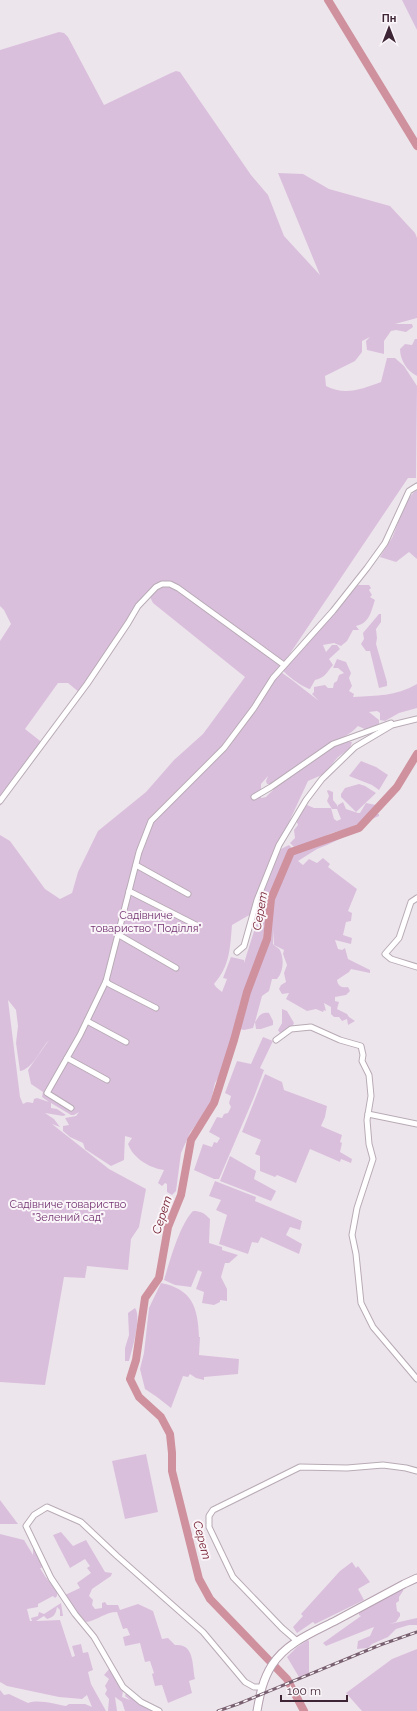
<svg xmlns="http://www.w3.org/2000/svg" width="417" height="1711" viewBox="0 0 417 1711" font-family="Raleway,sans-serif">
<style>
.green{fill:#dabfdd;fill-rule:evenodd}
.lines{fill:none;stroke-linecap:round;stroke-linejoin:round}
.river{stroke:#ce919d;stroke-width:8}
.street-casing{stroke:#b8abb5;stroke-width:7}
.secondary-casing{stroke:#b5a1b0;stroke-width:9}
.street{stroke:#fff;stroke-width:5}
.secondary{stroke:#fff;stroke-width:7}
.rail-casing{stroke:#796070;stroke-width:3}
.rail{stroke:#faf5f9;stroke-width:1.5;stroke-dasharray:4.5;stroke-linecap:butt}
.labels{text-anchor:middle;stroke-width:4;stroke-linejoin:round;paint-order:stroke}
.park-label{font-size:11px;fill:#723270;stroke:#faf5f9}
.water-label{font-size:12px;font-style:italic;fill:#772232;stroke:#faf5f9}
</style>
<rect width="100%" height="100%" fill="#ede5ec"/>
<g class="green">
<path d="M402 0H417V30Z"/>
<path d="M59 32 64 33 68 37 104 105 171 73 176 71 180 72 251 175 268 195 284 236 320 275 278 173 303 174 329 189 390 206 415 233 417 238V318L395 324H412L413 327 406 332 396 330 391 331 384 341V354L367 350 366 341 370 337 362 341V352L355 361 325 376 326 386C345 396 362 389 381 382L387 358H395L404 366 417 386 416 478H408L281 667 302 650 342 602 358 585H369L371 588 369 590 372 595 370 597 375 600C371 611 370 623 356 626L359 630H353L347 641 341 646 334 643 323 645 326 652 332 645H337L340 649 329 659 333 665C327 672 325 678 315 680L310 689C304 688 282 673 281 667L278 670 292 680 319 701 312 694 314 692V687L325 685 328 688H333L334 683 337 681 339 675 344 673 338 668H333L337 659 346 662 351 673 349 678 352 686 349 691 354 694 353 697C378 695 394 697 417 684V708L399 713 385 721 380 720V713L377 711 369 712 379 720V724L369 731 358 726C350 735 341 738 331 743L276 782 270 784H267L266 781 268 776 261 784V798L266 797C283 780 326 738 352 742L350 748 338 757 324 774 308 781 270 863 251 914 232 925C230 948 230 966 214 984L216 987 222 992 227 979 223 978 231 957 244 960V963L255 928 259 896 281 849 289 845 292 848 286 855 285 863 268 898 261 954 255 962 249 987 268 939 269 932 266 927 272 896 288 859 291 855 303 848 359 826 374 814H379V816L372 819 361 829 327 845 317 849 298 861 303 865 309 859 317 863 323 858 330 864 328 867 357 889 348 911 352 913 351 921 346 922 343 935 352 938 351 944 335 940 338 949 342 950 345 948 348 959 370 970V973L351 969 349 972 337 980C338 987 343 988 348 987L350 991 346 995 335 997V1001L339 1002 337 1009 347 1014 349 1017 355 1021 348 1025 347 1019 342 1021 339 1017H334L331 1014V1007L324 1003 326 1011 324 1010 323 1012 316 1009 307 1011 286 999 289 993 282 994 279 989 281 985 286 982 284 973 287 965 283 954 284 950 274 945V930L273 944C275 947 278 947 280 950 284 959 284 971 277 979H272L269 991 262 996 255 1022C259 1017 260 1012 269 1013L273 1021V1025L261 1029H256L255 1022 253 1028 244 1030 240 1029 238 1024 241 1014 245 1012 248 988 240 1003 224 1069 215 1083 210 1105 190 1133 181 1153 176 1191 172 1195 167 1192V1184L165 1183 162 1186 158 1183 164 1170C149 1168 133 1158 128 1144L132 1138 125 1136 124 1160 111 1166 85 1149 83 1143 70 1137 63 1131V1126L69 1125 65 1118 76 1116 79 1112 74 1115H71L51 1103V1108L57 1109 66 1115 63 1116 45 1113 54 1119 60 1127 52 1124 109 1169 146 1189 139 1227 131 1239 128 1270 87 1266 85 1278 64 1277 45 1385 0 1382V835L10 841 45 889 60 899 72 893 78 872 98 831 146 792 174 760 203 734 245 677 153 603 149 595 80 693 68 683H58L25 729 44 744 0 806V641L11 624 4 610 0 606V50ZM8 1000 16 1010 18 1026 16 1043 20 1071C33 1069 41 1048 49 1040L28 1070 31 1084 43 1092 42 1097 49 1102 37 1098 34 1099 33 1103 27 1102 23 1104 20 1097Z"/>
<path d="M415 339H417V376C407 371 400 360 400 349L405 344 412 345Z"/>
<path d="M417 490V559L409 552 396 562 380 557C384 550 388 544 392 538 398 525 405 497 417 490Z"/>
<path d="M379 614H381V622L376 629 377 638 376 644 387 682V686L379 688 370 651H366L361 644 364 639 363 633Z"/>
<path d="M361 761 376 767 388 775 379 790 372 785 349 776Z"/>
<path d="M359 784 365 786 376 793 356 812 341 797V794L345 788Z"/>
<path d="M328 790 333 792V800L337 805V807L338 805 343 802 346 809 358 813H360L366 803 376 805 377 807C364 825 352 827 332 833 326 835 321 839 315 841 308 844 301 846 294 847L290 843 295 838 294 830 298 825 296 820 307 805 314 808H331L334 819 337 821 341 819 337 809H332L327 801 329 796 327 791Z"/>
<path d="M282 1009 287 1011 294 1023 292 1027 280 1033 278 1030 282 1023Z"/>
<path d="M263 1037 273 1041 260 1068 264 1070 254 1097 219 1179H214L194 1170 203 1144 212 1147 214 1142 217 1143 220 1138 209 1132 217 1117 222 1118 224 1114 228 1113 231 1107 229 1103 231 1096 225 1093 237 1061 251 1064Z"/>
<path d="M265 1074 282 1082 284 1090 327 1106 325 1117 321 1126 342 1135 340 1142 342 1143 340 1152 352 1159 351 1163 341 1159 340 1162 310 1149 296 1183 277 1175 275 1177 260 1171V1156L255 1154 261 1140 242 1132Z"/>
<path d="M230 1156 256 1171 254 1179 276 1191 271 1201 220 1181Z"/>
<path d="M215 1181 256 1197 255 1201 302 1221 300 1230 290 1227 286 1235 302 1244 299 1254 261 1237 258 1243 252 1242 248 1254 219 1244 227 1215 216 1210 221 1200 209 1196Z"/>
<path d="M193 1211C201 1211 204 1213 210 1219L209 1243 222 1247V1250L238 1255 229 1263H225L221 1277 227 1289V1301L220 1300V1302L214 1305 202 1303 204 1292 196 1289 202 1272 198 1270 191 1287 175 1285 164 1280C170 1261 179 1226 193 1211Z"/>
<path d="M161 1283C192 1289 198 1307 199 1337H200L199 1355 239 1359 238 1374 204 1377V1380L196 1378 190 1374 188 1377 183 1376 171 1408 157 1397 145 1389 140 1369 144 1353 149 1308Z"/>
<path d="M135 1308C142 1317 132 1350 129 1361H125V1348L129 1335 128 1313Z"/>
<path d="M146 1454 158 1512 125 1519 112 1461Z"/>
<path d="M0 1500 18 1524H0Z"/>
<path d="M61 1532 73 1546 86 1540 105 1572 112 1573 111 1576 92 1589 89 1596 93 1600 92 1605 95 1609 102 1608V1603L105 1602 107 1605H118L120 1610 138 1604 153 1611 162 1639 168 1638 175 1645C195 1643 192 1666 195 1679L189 1681 192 1693 168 1703 162 1685 155 1686 152 1674 154 1673 150 1661 145 1662 140 1643 125 1646 123 1637 130 1635 127 1628 123 1629 117 1612C105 1612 98 1620 87 1622L78 1617 74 1607 69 1603 65 1595 80 1588 77 1583 91 1573 87 1568 90 1566 85 1559 70 1568 53 1535Z"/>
<path d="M0 1534 24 1540 33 1555V1549L35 1547 44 1565 41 1568H40C44 1575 50 1584 57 1589V1596L55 1598 53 1596 38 1604V1607L27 1609 30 1621H32L31 1618 38 1616 39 1612 44 1614 61 1603 63 1616H60V1610L57 1607C56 1614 54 1617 47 1619L44 1616 36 1621 60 1620 72 1657 75 1656 72 1646 81 1644 83 1653 88 1652 93 1670 88 1672 91 1684 106 1711H0V1690L4 1695 9 1694 28 1703C39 1699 55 1704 66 1706L69 1704H85L92 1707 87 1695 82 1699 59 1697 7 1686 0 1682Z"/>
<path d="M352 1562 356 1568 358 1566 370 1582 358 1589 364 1600 315 1624 313 1622 297 1633 293 1627 303 1616 301 1614 340 1571Z"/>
<path d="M403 1587V1591L399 1597V1601L396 1603 397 1611 400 1613V1616L396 1622 390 1624 417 1618V1625H409L396 1629 388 1637 372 1644 368 1648 357 1649 358 1641 370 1636 374 1627 326 1646 323 1643 361 1616 359 1615V1612Z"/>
<path d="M308 1640 309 1641V1673L299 1677 287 1657 297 1647Z"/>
<path d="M417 1649V1711H362L346 1693 392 1659Z"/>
<path d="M110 1668 123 1691 122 1697 130 1700 125 1696 126 1693 157 1711H125L122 1702 115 1697 117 1711H108L109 1699 105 1694 107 1690 105 1686 109 1679 104 1675Z"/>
</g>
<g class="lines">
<g class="river">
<path d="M328 0 417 146"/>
<path d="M304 1711 287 1679 210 1599 199 1579 172 1471V1453L170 1434 161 1417 139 1397 130 1379 136 1360 145 1298 159 1278 168 1227 181 1195 191 1140 214 1103 234 1040 247 992 267 939 271 899 291 852 359 828 397 787 417 754"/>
</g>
<g class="street-casing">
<g id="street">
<path d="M254 797 271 787 333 744 391 723"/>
<path d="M0 801 87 684 128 623 138 606 156 587 162 584H170L178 588 284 665"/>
<path d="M136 865 188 894"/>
<path d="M129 891 198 926"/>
<path d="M417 898 411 902 399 938 385 954 391 959 417 967"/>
<path d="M119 935 176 968"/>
<path d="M237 952 244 946 257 900 279 845 306 800 322 779 355 747 392 725 417 719"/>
<path d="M106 981 109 984 156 1008"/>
<path d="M87 1021 126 1042"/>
<path d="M276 1040 291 1029 311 1027 340 1040 361 1046 363 1055 362 1061 369 1075 371 1096 367 1120 369 1144 373 1159 357 1208 352 1235 356 1254 361 1303 373 1327 417 1379"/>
<path d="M67 1058 107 1080"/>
<path d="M71 1108 47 1093 80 1035 106 981 139 852 151 821 224 748 254 708 273 678 333 611 367 568 385 543 409 491 417 486"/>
<path d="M368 1114 417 1124"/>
<path d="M297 1641 282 1628 233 1577 209 1527V1516L213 1510 300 1467 347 1468 383 1465 406 1468 417 1471"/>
<path d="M159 1711 141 1702 123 1687 94 1637 75 1614 51 1578 26 1526 34 1515 47 1507 81 1522 117 1556 203 1632 245 1682 254 1687H262"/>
</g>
</g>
<g class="secondary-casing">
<path id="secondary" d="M257 1711C260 1694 263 1679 272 1665 287 1642 314 1632 337 1620 359 1608 382 1596 404 1584L417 1578"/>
</g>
<use href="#street" class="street"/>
<use href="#secondary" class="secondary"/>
<g class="rail-casing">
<path id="rail" d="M218 1711 238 1704 380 1645 417 1632"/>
</g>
<use href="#rail" class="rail"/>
</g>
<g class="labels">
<g class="park-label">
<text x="146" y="919">Садівниче<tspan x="146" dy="13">товариство "Поділля"</tspan></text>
<text x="68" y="1208">Садівниче товариство<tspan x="68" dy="13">"Зелений сад"</tspan></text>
</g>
<g class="water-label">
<text transform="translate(260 911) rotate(-80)" y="4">Серет</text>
<text transform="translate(162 1215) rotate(-72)" y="4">Серет</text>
<text transform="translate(202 1540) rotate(75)" y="4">Серет</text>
</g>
</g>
<g transform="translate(389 28)" stroke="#faf5f9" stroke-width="3" paint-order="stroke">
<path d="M0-3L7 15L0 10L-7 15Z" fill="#3e2535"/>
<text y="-6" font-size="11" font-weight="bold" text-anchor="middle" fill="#3e2535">Пн</text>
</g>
<path d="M281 1695v6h66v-6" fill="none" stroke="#3e2535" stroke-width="2"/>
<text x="287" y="1695" font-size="12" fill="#3e2535" stroke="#faf5f9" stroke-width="3" paint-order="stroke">100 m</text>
</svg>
